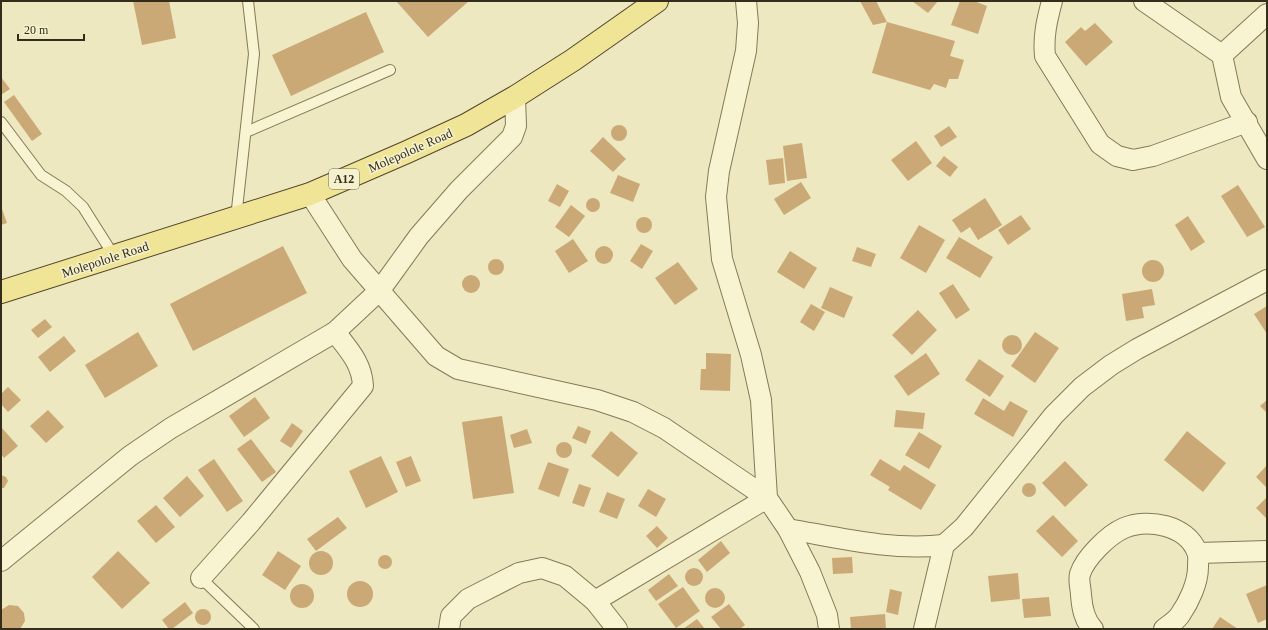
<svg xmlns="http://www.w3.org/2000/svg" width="1268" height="630" viewBox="0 0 1268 630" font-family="'Times New Roman',serif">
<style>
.building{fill:#caa976}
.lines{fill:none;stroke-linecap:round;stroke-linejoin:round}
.service-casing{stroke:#857958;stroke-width:12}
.minor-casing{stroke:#857958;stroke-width:22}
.primary-casing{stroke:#52462d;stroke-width:24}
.service{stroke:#f8f4d2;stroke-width:10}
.minor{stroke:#f8f4d2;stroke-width:20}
.primary{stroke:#f0e597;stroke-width:22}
.labels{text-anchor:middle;stroke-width:3;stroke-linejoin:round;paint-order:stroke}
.shield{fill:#f4f1cf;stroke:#6e6852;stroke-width:1}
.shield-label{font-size:12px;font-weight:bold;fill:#352d1c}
.street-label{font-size:13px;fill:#352d1c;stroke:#f4f1cf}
</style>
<rect width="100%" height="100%" fill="#ede8c0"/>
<g class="building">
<path d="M133 1H169L176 38 142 45Z"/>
<path d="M396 1H469L428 37Z"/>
<path d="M860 1H876L887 22 955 41 950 56 964 60 958 79H949L946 88 934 84 930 90 872 73 887 22 873 25Z"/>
<path d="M912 1H938L928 13Z"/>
<path d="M960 1H974L987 6 978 34 951 25Z"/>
<path d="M366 12 384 52 291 96 272 55Z"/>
<path d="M1095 23 1113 42 1086 66 1065 42 1081 27 1085 31Z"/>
<path d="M1 77 10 89 1 95Z"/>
<path d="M14 95 42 134 32 141 4 102Z"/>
<circle cx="619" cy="133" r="8"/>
<path d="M949 126 957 137 941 147 934 136Z"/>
<path d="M603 137 626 159 613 172 590 151Z"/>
<path d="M916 141 932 163 908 181 891 160Z"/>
<path d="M802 143 807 178 787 181 783 146Z"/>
<path d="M944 156 958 167 950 177 936 166Z"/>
<path d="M783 158 785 183 769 185 766 160Z"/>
<path d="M618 175 640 184 633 202 610 193Z"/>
<path d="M801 182 811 198 784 215 774 199Z"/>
<path d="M557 184 569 191 560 207 548 201Z"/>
<path d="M1238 185 1265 227 1247 237 1221 196Z"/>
<circle cx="593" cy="205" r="7"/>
<path d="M985 198 1002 225 978 240 970 227 961 233 952 220Z"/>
<path d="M571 205 585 216 569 237 555 227Z"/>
<path d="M1 206 7 223 1 225Z"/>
<path d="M1021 215 1031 229 1008 245 998 230Z"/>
<path d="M1188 216 1205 242 1191 251 1175 225Z"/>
<circle cx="644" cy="225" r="8"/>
<path d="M919 225 945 240 926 273 900 258Z"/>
<path d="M959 237 993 257 980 278 946 258Z"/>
<path d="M573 239 588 261 569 273 555 251Z"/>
<path d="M641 244 653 251 642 269 630 261Z"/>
<circle cx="604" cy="255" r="9"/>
<path d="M283 246 307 293 193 351 170 304Z"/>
<path d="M857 247 876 254 871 267 852 261Z"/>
<path d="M790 251 817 268 804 289 777 272Z"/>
<circle cx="496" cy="267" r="8"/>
<circle cx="1153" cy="271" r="11"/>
<path d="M678 262 698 289 675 305 655 278Z"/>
<circle cx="471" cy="284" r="9"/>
<path d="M953 284 970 310 956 319 939 293Z"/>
<path d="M830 287 853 297 844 318 821 308Z"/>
<path d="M1152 289 1155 305 1142 307 1144 318 1126 321 1122 294Z"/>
<path d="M811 304 825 312 814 331 800 322Z"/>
<path d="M1267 306V334L1254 314Z"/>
<path d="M918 310 937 330 912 355 892 335Z"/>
<path d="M45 319 52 327 38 338 31 330Z"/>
<path d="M138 332 158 366 105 398 85 365Z"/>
<path d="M1035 332 1059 348 1035 383 1011 366Z"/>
<circle cx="1012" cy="345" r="10"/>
<path d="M64 336 76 351 50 372 38 357Z"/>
<path d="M706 353 731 354 730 391 700 390 701 369H706Z"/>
<path d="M926 353 940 374 908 396 894 376Z"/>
<path d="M979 359 1004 376 990 397 965 380Z"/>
<path d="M8 387 21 400 8 412 1 404V394Z"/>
<path d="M255 397 270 418 244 437 229 416Z"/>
<path d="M983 398 1004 411 1010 401 1028 411 1013 437 974 414Z"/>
<path d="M1267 400V413L1260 406Z"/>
<path d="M48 410 64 427 46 443 30 426Z"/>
<path d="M896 410 925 413 923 429 894 427Z"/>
<path d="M502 416 514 493 473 499 462 422Z"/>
<path d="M292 423 303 431 291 448 280 441Z"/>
<path d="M578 426 591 431 586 444 572 438Z"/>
<path d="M1 427 18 446 4 458 1 454Z"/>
<path d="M527 429 532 443 514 448 510 435Z"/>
<path d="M611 431 638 453 618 477 591 456Z"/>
<path d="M1187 431 1226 463 1203 492 1164 460Z"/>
<path d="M919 432 942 446 929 469 905 455Z"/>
<path d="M251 439 276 472 262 482 237 449Z"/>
<circle cx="564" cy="450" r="8"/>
<path d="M381 456 398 492 366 508 349 471Z"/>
<path d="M411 456 421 481 406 487 396 462Z"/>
<path d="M214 459 243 501 227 512 198 470Z"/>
<path d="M880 459 900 471 904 465 936 485 921 510 888 490 890 487 870 475Z"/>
<path d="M1065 461 1088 485 1065 507 1042 483Z"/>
<path d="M548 462 569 469 559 497 538 489Z"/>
<path d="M1267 465V488L1256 477Z"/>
<path d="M1 475 6 477 8 481 4 488H1Z"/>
<path d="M187 476 204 496 180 517 163 498Z"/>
<circle cx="1029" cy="490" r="7"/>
<path d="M579 484 591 488 584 507 572 503Z"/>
<path d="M648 489 666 499 656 517 638 506Z"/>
<path d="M607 492 625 499 617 519 599 512Z"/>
<path d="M1267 497V519L1256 508Z"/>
<path d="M156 505 175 527 156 543 137 521Z"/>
<path d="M1053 515 1078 541 1062 557 1036 531Z"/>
<path d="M338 517 347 528 316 551 307 539Z"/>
<path d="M657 526 668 538 657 548 646 536Z"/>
<path d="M721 541 730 553 707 572 698 560Z"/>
<path d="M118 551 150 583 122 609 92 577Z"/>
<path d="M278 551 301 566 285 590 262 575Z"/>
<circle cx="321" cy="563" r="12"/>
<circle cx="385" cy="562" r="7"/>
<path d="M852 557 853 573 833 574 832 558Z"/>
<circle cx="694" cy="577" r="9"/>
<path d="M1018 573 1020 599 991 602 988 576Z"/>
<path d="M669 574 678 586 656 601 648 590Z"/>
<circle cx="360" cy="594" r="13"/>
<circle cx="302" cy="596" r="12"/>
<path d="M1267 585V619L1258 623 1246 594Z"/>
<path d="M683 587 700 611 676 628 658 604Z"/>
<circle cx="715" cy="598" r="10"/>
<path d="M890 589 902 592 898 615 886 612Z"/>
<path d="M1049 597 1051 616 1024 618 1022 599Z"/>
<path d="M185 602 193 613 172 629H169L162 620Z"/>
<path d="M729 604 745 625 740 629H721L711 617Z"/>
<path d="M9 605 18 606 24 613 25 621 20 629H3L1 627V610Z"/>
<circle cx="203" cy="617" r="8"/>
<path d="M885 614 886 629H851L850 617Z"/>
<path d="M1220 617 1238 629H1212Z"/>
<path d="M697 619 705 629H683Z"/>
</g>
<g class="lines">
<g class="service-casing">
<g id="service">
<path d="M1 122 41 175 66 191 83 207 114 256"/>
<path d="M246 132 390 70"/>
<path d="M236 218 254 54 248 1"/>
<path d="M201 578 254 629"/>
</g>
</g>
<g class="minor-casing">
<g id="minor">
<path d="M746 1 748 23 746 51 719 171 716 197 722 259 751 355 761 400 767 498 788 529 810 572 827 615 829 629"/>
<path d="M1052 1C1047 20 1043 36 1045 56L1100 144 1117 156 1133 160 1153 156 1247 122"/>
<path d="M1144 1 1222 55 1231 97 1267 159"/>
<path d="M1222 55 1267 14"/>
<path d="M310 194 352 259 436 356 458 369 597 400 633 412 664 428 767 498 595 601"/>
<path d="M788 529C840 538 892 551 944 545"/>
<path d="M1198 553 1267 551"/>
<path d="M1 561 130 456 171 428 335 332 380 290 419 236 459 190 512 137 516 126 515 97"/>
<path d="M201 578 251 522 363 386C362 363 348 349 335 332"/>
<path d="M449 629 451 616 468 599 519 573 542 568 565 576 595 601 617 629"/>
<path d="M924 629 944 545 964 527 1054 415 1082 387 1111 365 1137 349 1267 280"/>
<path d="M1093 629C1084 620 1082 608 1081 595 1081 589 1078 580 1080 574 1085 558 1108 535 1124 528 1148 518 1187 525 1197 552 1199 556 1198 563 1198 567 1198 583 1189 602 1180 615 1176 621 1169 625 1164 629"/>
</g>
</g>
<g class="primary-casing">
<path id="primary" d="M1 292 310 194 407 152 466 125 515 97 573 60 657 1"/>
</g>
<use href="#service" class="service"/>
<use href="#minor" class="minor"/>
<use href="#primary" class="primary"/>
</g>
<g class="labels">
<rect class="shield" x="329" y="169" width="30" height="20" rx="3"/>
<g class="shield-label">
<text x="344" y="183">A12</text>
</g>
<g class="street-label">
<text transform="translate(410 150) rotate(-24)" y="5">Molepolole Road</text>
<text transform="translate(105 259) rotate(-18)" y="5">Molepolole Road</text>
</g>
</g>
<rect width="1268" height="630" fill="none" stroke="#352d1c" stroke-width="4"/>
<path d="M18 34v6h66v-6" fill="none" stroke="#352d1c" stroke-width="2"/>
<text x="24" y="34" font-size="12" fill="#352d1c" stroke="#f4f1cf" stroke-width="3" paint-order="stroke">20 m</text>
</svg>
